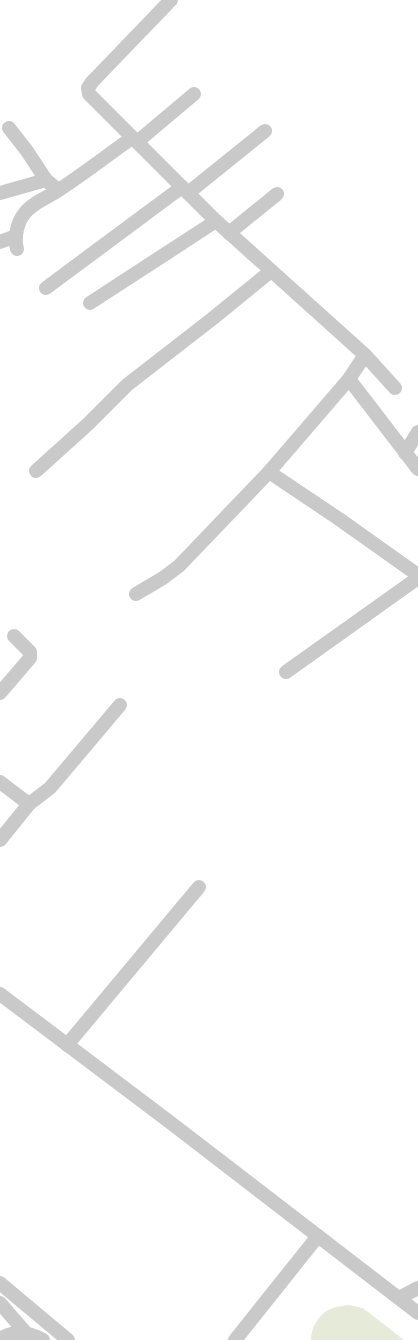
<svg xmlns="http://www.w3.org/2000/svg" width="418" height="1340" viewBox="0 0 418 1340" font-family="'DejaVu Sans',sans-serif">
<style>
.green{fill:#e5ead9}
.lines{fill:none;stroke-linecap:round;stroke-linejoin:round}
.minor{stroke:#c9c9c9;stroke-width:14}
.rail{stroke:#818181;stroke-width:3;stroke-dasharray:4 3;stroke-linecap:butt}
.minor-bridge{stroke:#c9c9c9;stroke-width:14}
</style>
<rect width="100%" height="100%" fill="#fff"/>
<path class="green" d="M349 1305 362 1308 368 1312 404 1340H311C311 1327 320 1312 333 1308 338 1306 344 1306 349 1305Z"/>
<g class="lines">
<g class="minor">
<path d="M9 128 27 151 46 180"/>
<path d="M137 142 194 94"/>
<path d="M0 193 46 180 58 190"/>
<path d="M188 193 265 131"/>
<path d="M229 233 277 194"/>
<path d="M0 242 16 236"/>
<path d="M17 249C14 238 17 223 24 214 31 204 44 199 54 193 81 176 106 156 132 138"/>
<path d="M46 288 182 187"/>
<path d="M90 303 216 221"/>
<path d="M365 355 395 388"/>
<path d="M349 379 418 469"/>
<path d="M405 453 418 432"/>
<path d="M36 471 88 424 127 385 212 319 271 271"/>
<path d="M269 472 339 519 418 575"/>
<path d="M136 594 163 578 179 566 269 472 349 379 365 355 216 221 89 94 88 88 92 82 171 0"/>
<path d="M286 672 418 578"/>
<path d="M0 693 30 658V652L14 636"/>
<path d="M0 782 29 804 0 840"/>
<path d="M29 804 50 788 120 705"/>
<path d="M0 994 171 1123 418 1313"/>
<path d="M67 1045 199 887"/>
<path d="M0 1283 68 1340"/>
<path d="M399 1298 418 1288"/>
<path d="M0 1303 32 1340"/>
<path d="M235 1340 318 1236"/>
</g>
<path class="rail" d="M0 1334 5 1340"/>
<path class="minor-bridge" d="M0 1339C14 1330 29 1332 43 1340"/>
</g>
</svg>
